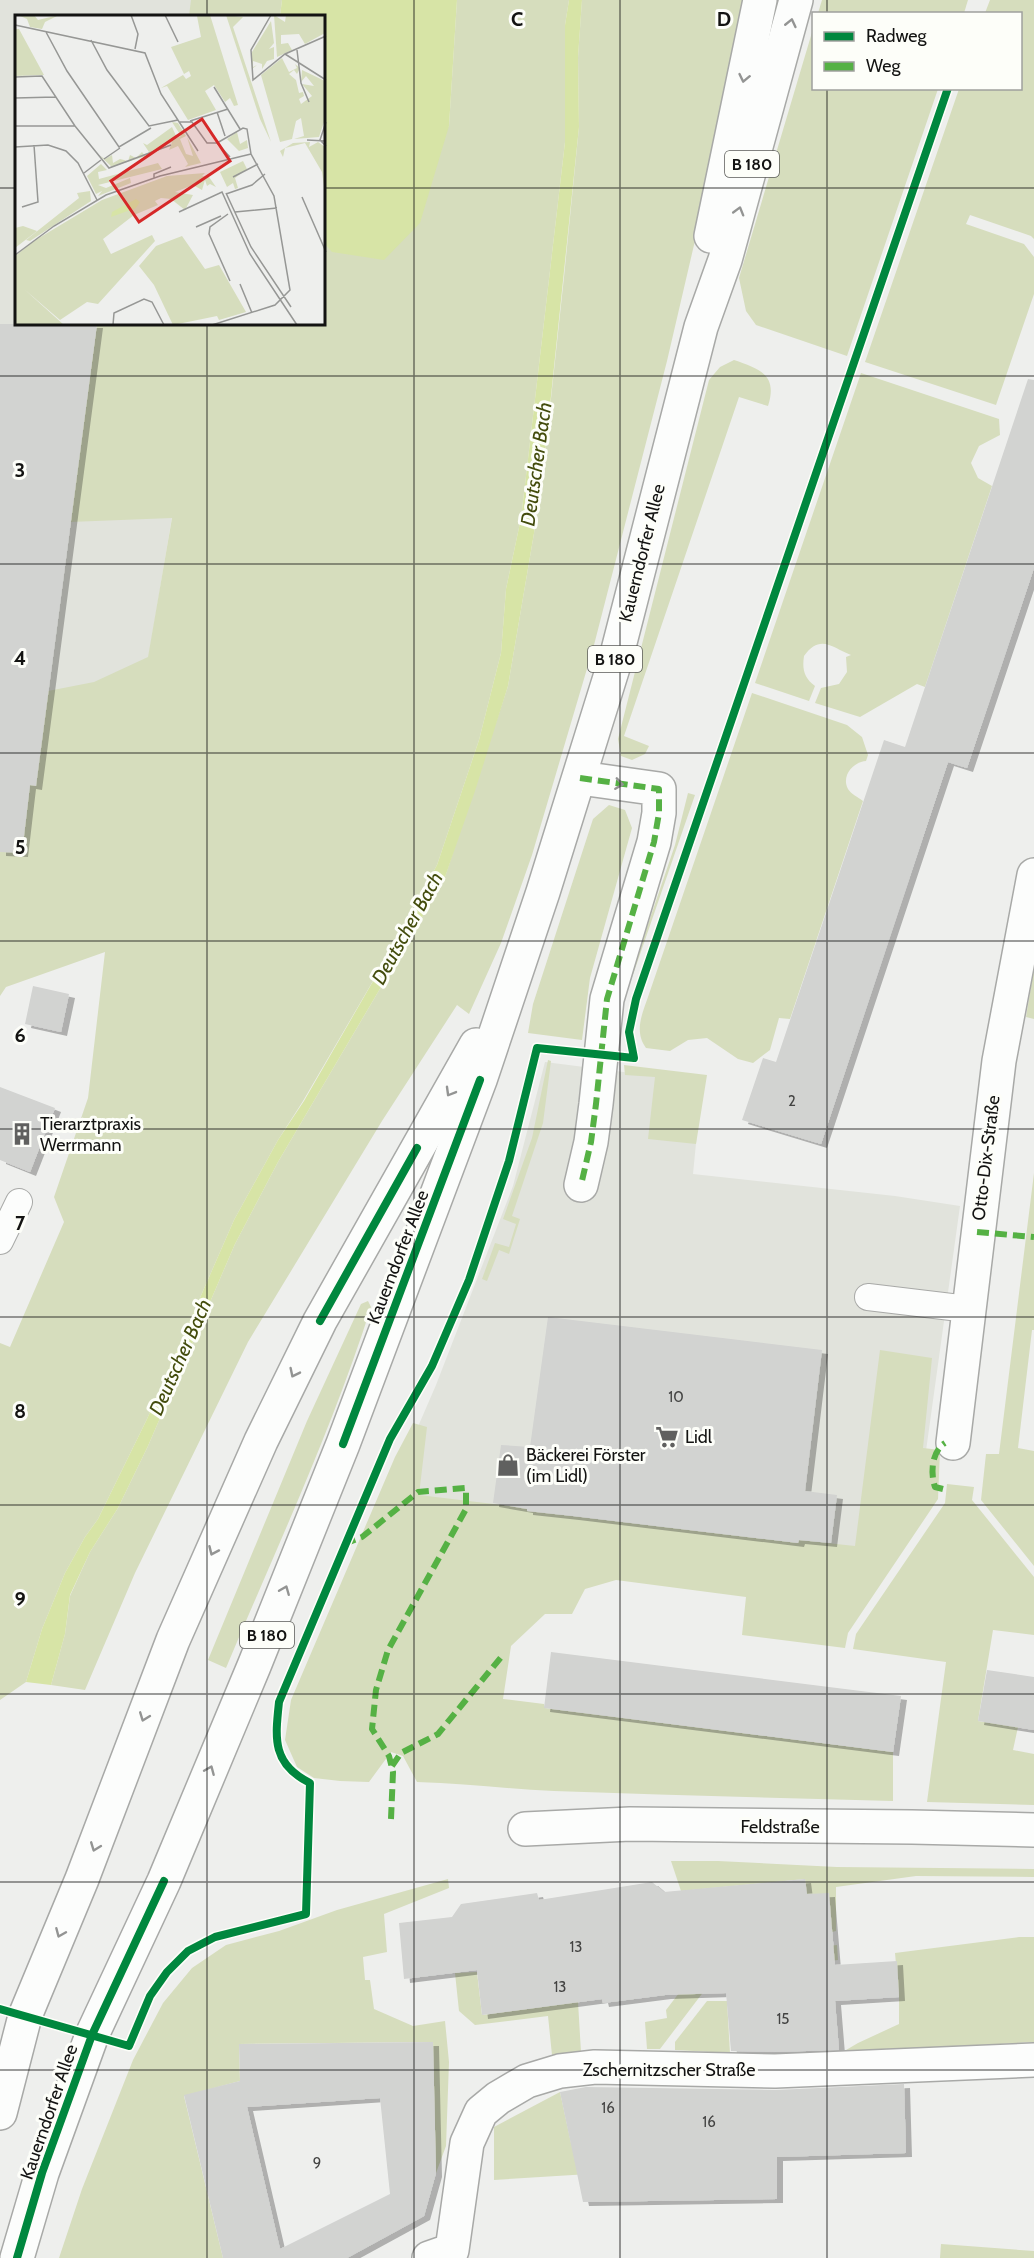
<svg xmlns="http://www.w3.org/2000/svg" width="1034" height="2258" viewBox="0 0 1034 2258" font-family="Cabin,sans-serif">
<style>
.built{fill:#e1e3dc}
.green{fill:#d6ddbd}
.water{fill:#d7e4a6}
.building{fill:#d2d3d1;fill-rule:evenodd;filter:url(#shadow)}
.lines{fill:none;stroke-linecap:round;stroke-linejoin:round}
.service-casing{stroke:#a8a9a7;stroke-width:28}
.minor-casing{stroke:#a8a9a7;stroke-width:36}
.tertiary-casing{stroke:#a8a9a7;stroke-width:36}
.primary-casing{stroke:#a8a9a7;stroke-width:36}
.service{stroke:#fcfdfc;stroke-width:26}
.minor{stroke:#fcfdfc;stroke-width:33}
.tertiary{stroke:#fcfdfc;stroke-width:33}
.primary{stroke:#fcfdfc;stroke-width:33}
.quiet{stroke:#55b144;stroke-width:6;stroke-dasharray:12 6;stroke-linecap:butt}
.cycleway-casing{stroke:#fdfef9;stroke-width:11}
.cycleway{stroke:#00873e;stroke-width:8}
.oneway{stroke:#939493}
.grid{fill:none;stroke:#131312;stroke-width:1.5;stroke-opacity:0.55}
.labels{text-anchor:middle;stroke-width:6;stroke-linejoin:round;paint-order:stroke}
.number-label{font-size:15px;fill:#434342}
.shield{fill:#fdfef9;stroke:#595a57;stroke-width:1.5}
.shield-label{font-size:16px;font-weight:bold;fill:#131312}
.street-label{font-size:18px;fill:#131312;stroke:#fdfef9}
.poi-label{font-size:18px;fill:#131312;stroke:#fdfef9;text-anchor:start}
.water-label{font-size:20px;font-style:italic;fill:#434c0c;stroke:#fdfef9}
.inset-road{fill:none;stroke:#969795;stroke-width:1.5}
.view{fill:#d62828;fill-opacity:0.15;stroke:#d62828;stroke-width:3}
.inset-edge{fill:none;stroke:#131312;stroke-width:3}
.grid-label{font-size:20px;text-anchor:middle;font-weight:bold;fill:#131312;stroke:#fdfef9;stroke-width:6;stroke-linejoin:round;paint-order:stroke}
</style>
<defs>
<filter id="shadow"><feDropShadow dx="6" dy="4" stdDeviation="0" flood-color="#0004"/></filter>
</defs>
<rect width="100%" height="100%" fill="#eeefed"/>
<g class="built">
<path d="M0 0H224V16H16V324L172 517 119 834 0 827Z"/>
<path d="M545 1062 702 1082 693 1174 895 1196 960 1206 920 1494 880 1563 410 1519 394 1482 436 1385 513 1186Z"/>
</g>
<g class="green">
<path d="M191 0H282L280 16H189Z"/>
<path d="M457 0H569L565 25V142L526 476 521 518 506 589 501 653 479 740 437 865 387 957 303 1101 278 1140 234 1220 147 1419 98 1519 85 1537 65 1573 42 1629 26 1682 0 1700V1343L10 1347 64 1222 54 1197 88 1098 105 952 6 987 0 996V821L25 824 30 785 48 691 94 682 148 657 172 518 70 522 97 324H324V243L333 252 449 126Z"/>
<path d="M582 0H751L667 361 594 645 532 855 501 943 469 1014 457 1005 382 1121 248 1342 135 1573 85 1690 51 1685 65 1634 70 1596 90 1552 118 1508 148 1446 235 1244 278 1162 444 880 508 686 541 492 564 277 579 127 578 57Z"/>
<path d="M822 0H968L964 13H818Z"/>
<path d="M990 0H1034V239L1031 236 970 215 966 224 1024 244 1034 257V294L996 405 865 362 959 89 1020 88V14L985 13Z"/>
<path d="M813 29 814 88 938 89 847 356 756 325 746 311 739 278Z"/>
<path d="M734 360C760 369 778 375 768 406L739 397 624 736 649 746 645 754 632 760 621 756 618 739 709 380 720 367Z"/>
<path d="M861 373 999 419 1000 435 979 446 971 463 978 478 992 486 925 687 917 684 860 717 815 703 821 688 839 684 847 672 846 657 851 655C833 648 820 633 804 656 802 669 804 678 815 686L809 701 755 683Z"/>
<path d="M752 693 847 725 862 737 868 755 866 761C853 762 841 776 848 789 851 794 858 797 863 801L790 1019 779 1018 770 1050 753 1063 738 1059 707 1038 688 1040 670 1051 646 1048C634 1032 642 1014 648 997Z"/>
<path d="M688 793 695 795 626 995 629 980 675 845Z"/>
<path d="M609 805 625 810 632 828 590 978 582 1040 528 1033 533 1004 593 819Z"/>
<path d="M1034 968V1019L1026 1017Z"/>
<path d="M548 1060 551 1061 543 1123 512 1216 520 1219 509 1254 499 1250 487 1281 482 1279 495 1243 509 1247 516 1224 503 1219 532 1138Z"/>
<path d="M624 1065 707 1075 696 1144 648 1139 655 1077 625 1075Z"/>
<path d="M1034 1173V1330H1032L1018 1448 1034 1451V1566L981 1500 986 1454H999Z"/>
<path d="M368 1301 371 1307C332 1430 276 1549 226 1668L208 1660 307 1421 361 1304Z"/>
<path d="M880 1350 932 1358 923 1448 940 1450 938 1499 848 1633 845 1648 742 1635 746 1597 616 1580 585 1589 572 1614H545L511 1646 503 1699 544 1704 545 1708 893 1752V1801C780 1798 667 1795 554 1791 508 1789 463 1783 417 1782L403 1756 391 1752 369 1782 340 1781 314 1778 297 1767 285 1740 291 1700 395 1457 413 1423 427 1427 419 1495 526 1508 528 1511 798 1543 799 1540 855 1546Z"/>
<path d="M947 1484 974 1487 972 1500 1034 1577V1635L993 1630 978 1721 1018 1727 1013 1750 1034 1754V1805L927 1802 946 1662 853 1649 856 1634 945 1503Z"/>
<path d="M671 1861H718L837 1867 1034 1869V1877L916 1876 836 1887V1931L815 1936 810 1933 805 1879 681 1891Z"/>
<path d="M448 1879 449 1888 384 1914 387 1952 363 1957 365 1980H370L374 2009 413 2026 445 2021 449 2062 446 2146 436 2173 433 2042 239 2044 240 2081 184 2096 223 2258H59L82 2189 133 2060 163 2003 192 1968 226 1945 279 1931 337 1910Z"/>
<path d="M1019 1937H1034V2042L841 2053 858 2043 899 2024V1997L895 1953Z"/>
<path d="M837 1945 838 1960 717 1974 660 2049H647L645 2022 667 2018 666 2010 699 1967 709 1961Z"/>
<path d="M477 1972 482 2015 578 2002 581 2052 552 2055 548 2016 475 2025 459 2011 455 1973Z"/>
<path d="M707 2001H727L730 2053 675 2050V2042Z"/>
<path d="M560 2092 571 2143 589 2174 494 2180V2127Z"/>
<path d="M941 2244 1034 2251V2258H940Z"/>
</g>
<g class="water">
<path d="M282 0H457L449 126 420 223 384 260 332 252 324 243V16H280Z"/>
<path d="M569 0H582L578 57 579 127 541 492 508 686 475 791 444 880 278 1162 235 1244 148 1446 118 1508 90 1552 70 1595 65 1634 51 1685 26 1682 42 1629 65 1573 85 1537 98 1519 147 1419 234 1220 278 1140 304 1101 387 957 437 865 479 740 501 653 506 589 521 518 526 476 565 142V25Z"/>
</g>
<g class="building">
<path d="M0 324H97L36 786 30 785 22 853 0 852Z"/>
<path d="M1028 379 1034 380V568L967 768 948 762 821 1144 742 1120 763 1058 776 1062 884 740 905 747Z"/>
<path d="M33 986 69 994 61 1032 25 1024Z"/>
<path d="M0 1087 55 1108 30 1172 0 1160Z"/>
<path d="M548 1317 822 1350 805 1491 837 1495 831 1543 799 1540 798 1543 573 1516 527 1511V1509L493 1503 501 1445 530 1447Z"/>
<path d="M551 1652 901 1696 893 1752 544 1708Z"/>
<path d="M987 1670 1034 1677V1730L978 1721Z"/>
<path d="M805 1879 807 1894 829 1893 835 1965 897 1961 899 1997 835 2001 839 2050 775 2052 731 2051 726 1993 665 1995 603 2003 602 1999 482 2015 477 1970 404 1979 399 1923 452 1917 461 1904 537 1893 539 1900 652 1882 664 1892Z"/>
<path d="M433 2042 436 2173 424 2216 347 2258H223L184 2095 240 2081 239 2044ZM380 2098 390 2194 280 2249 247 2107Z"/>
<path d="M904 2084 906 2153 777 2157V2199L583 2202 560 2092 586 2087 776 2090Z"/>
</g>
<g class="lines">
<g class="service-casing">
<g id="service">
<path d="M0 1241 19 1202"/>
<path d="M868 1297 968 1309"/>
</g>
</g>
<g class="minor-casing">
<g id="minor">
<path d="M580 778 659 789V813L654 842 607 999 596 1104 591 1142 581 1185"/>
<path d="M953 1443 999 1061 1034 875"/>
<path d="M429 2258 452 2250 467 2143 481 2112 498 2098 527 2081 560 2071 595 2067 775 2071 1034 2060"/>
</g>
</g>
<g class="tertiary-casing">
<path id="tertiary" d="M525 1829 630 1824 912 1827 1034 1830"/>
</g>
<g class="primary-casing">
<g id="primary">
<path d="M711 236 760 0"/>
<path d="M0 2113 25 2016 82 1879 173 1640 261 1441 320 1321 476 1045"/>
<path d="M17 2258 42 2173 92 2035 164 1881 254 1666 343 1444 480 1080 543 892 616 658 701 327 725 260 796 0"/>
</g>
</g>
<use href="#service" class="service"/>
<use href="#minor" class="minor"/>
<use href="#tertiary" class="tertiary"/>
<use href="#primary" class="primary"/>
<g class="quiet">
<path d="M580 778 659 789V813L654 842 607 999 596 1104 591 1142 581 1185"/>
<path d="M977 1232 1034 1237"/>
<path d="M943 1489 935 1487C930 1472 932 1451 945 1443"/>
<path d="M344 1544 362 1537 418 1492 466 1488V1509L388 1650 376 1690 372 1729 389 1756 393 1772 391 1819"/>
<path d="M392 1766 401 1753 438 1734 502 1656"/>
</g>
<g class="cycleway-casing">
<g id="cycleway">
<path d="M320 1321 417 1148"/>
<path d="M343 1444 480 1080"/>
<path d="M0 2009 129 2046 150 1996 167 1972 188 1951 215 1937 306 1914 310 1783C272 1764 275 1739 279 1702L390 1439 432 1366 469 1280 509 1161 537 1048 634 1058 629 1032 636 999 948 88"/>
<path d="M17 2258 42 2173 92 2035 164 1881"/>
</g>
</g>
<use href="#cycleway" class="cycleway"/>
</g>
<defs><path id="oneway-chevron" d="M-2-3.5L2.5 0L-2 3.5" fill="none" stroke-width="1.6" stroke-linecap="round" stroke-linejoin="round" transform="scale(1.5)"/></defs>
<g class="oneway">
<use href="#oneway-chevron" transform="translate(791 23) rotate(-77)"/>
<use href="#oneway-chevron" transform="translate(744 78) rotate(102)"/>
<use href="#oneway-chevron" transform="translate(739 211) rotate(-74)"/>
<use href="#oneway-chevron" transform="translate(619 784) rotate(8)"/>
<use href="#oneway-chevron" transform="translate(450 1092) rotate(120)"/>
<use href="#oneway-chevron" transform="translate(294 1373) rotate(116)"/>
<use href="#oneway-chevron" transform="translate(213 1551) rotate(114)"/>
<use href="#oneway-chevron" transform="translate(285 1590) rotate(-68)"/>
<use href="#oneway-chevron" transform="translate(144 1717) rotate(111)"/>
<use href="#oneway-chevron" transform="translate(210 1770) rotate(-67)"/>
<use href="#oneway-chevron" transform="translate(95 1847) rotate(111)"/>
<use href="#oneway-chevron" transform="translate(60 1933) rotate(113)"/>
</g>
<path class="grid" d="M207 0V16M414 0V2258M620 0V2258M827 0V14M827 88V2258M0 188H16M324 188H1034M207 324V2258M0 376H1034M0 564H1034M0 753H1034M0 941H1034M0 1129H1034M0 1317H1034M0 1505H1034M0 1694H1034M0 1882H1034M0 2070H1034"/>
<defs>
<g id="building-bare" transform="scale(1.8)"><path d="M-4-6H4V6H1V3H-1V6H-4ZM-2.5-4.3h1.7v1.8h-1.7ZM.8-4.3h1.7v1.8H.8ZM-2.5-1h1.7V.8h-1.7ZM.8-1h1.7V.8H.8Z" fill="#60605f" stroke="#fdfef9" stroke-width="2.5" paint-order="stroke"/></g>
<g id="supermarket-bare" transform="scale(1.8)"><path d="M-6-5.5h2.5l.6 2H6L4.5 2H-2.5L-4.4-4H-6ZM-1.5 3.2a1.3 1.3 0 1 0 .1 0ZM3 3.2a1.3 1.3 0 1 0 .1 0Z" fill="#60605f" stroke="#fdfef9" stroke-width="2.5" paint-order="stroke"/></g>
<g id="shop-bare" transform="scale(1.8)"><path d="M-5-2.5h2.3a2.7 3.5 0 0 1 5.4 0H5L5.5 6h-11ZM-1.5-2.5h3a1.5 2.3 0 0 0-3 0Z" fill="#60605f" stroke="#fdfef9" stroke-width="2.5" paint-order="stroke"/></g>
</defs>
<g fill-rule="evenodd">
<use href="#building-bare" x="22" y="1134"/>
<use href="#supermarket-bare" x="667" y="1437"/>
<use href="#shop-bare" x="508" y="1465"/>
</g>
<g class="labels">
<g class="number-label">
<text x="792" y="1106">2</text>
<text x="676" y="1402">10</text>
<text x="576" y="1952">13</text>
<text x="560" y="1992">13</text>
<text x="783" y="2024">15</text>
<text x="608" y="2113">16</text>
<text x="709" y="2127">16</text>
<text x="317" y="2168">9</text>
</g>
<g class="shield">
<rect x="725" y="151" width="54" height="26" rx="4.5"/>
<rect x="588" y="646" width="54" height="26" rx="4.5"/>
<rect x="240" y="1622" width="54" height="26" rx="4.5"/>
</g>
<g class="shield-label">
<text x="752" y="170">B 180</text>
<text x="615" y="665">B 180</text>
<text x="267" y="1641">B 180</text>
</g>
<g class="street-label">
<text transform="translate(642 553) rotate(-76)" y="6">Kauerndorfer Allee</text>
<text transform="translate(986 1158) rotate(-83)" y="6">Otto-Dix-Straße</text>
<text transform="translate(398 1257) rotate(-69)" y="6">Kauerndorfer Allee</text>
<text x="780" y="1833">Feldstraße</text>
<text x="669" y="2076">Zschernitzscher Straße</text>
<text transform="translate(49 2112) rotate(-71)" y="6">Kauerndorfer Allee</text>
</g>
<g class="poi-label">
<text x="40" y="1130">Tierarztpraxis<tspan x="40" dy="21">Werrmann</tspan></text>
<text x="685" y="1443">Lidl</text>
<text x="526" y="1461">Bäckerei Förster<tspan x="526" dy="21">(im Lidl)</tspan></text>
</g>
<g class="water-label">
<text transform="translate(536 464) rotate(-82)" y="7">Deutscher Bach</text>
<text transform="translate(407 928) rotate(-61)" y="7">Deutscher Bach</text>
<text transform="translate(180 1357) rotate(-66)" y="7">Deutscher Bach</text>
</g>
</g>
<g transform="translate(15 15)">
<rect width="310" height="310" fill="#eeefed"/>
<path d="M3 0H19L23 5 44 0 30 7 27 14 15 12 12 4ZM195 0 223 90 219 91 215 83 210 87 199 70 190 76 201 95 173 105 152 71 146 73 168 60 171 64 176 61 174 56 169 59 156 32 186 22 182 1ZM211 0 228 2 218 12 256 127 245 104ZM259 0 270 7 271 0H310V18L290 29 284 19 266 20V29L273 28 277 35 262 42ZM256 6 259 28 254 34 259 32V44L252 46 247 54V49L238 46V52L242 50 237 54V37ZM0 14H4L29 60 0 61ZM267 43 274 57 282 53 280 49 285 53 282 59 279 55 274 59 281 65 284 78 288 77 289 81 284 84 286 89 297 81 287 69 299 71 291 61 286 67 287 55 310 66V104L304 122 279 124 289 121 286 103 281 106 277 124 265 127 246 60ZM157 107 163 108 171 121 165 124 171 139 178 141 172 122 186 148 170 152 173 149 163 131 154 135 157 127 131 141 97 152 84 140 90 144 97 140 98 148 105 144 113 146 115 140 121 143 127 137 130 141 134 137 128 128 132 130 157 112 162 123 166 121ZM222 117 225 129 232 125 233 133 224 136 212 124ZM295 127 294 132 303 127 310 132V178L307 157 290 128 270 133 268 142 265 136 278 128ZM228 146 232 154 220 163 223 173 220 174 218 168 212 172 205 157ZM143 148 147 154 83 170 91 173 115 163 116 168 83 181 87 176 81 179 72 161 86 149 92 155 83 157 84 164ZM190 158 187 161 194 162 201 172 195 169 192 171 190 165 187 175 178 170 160 177 178 180 170 195 156 184 146 183 140 186 143 190 119 200 88 224 96 239 137 220 140 226 83 289 72 287 45 305 9 274 49 310H0V241L19 226 87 185 152 161ZM75 176 76 186 15 226 11 225 64 183 62 178ZM8 211 22 216 0 233V213ZM167 221 190 254 204 250 231 297 204 305 202 301 158 310 139 270 124 251 141 231Z" fill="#d6ddbd"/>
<path d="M121 184 125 187 121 193 96 202 97 197Z" fill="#d7e4a6"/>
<path class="inset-road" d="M116 0 123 19 120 34M150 0 163 27M256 0 236 35 238 65 270 39 311 21M0 10 130 38 146 79 183 136M31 17 52 56 104 132 136 113M76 25 92 55 134 111 163 105M282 35 286 68 294 87M270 39 311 65M0 62 27 61 60 111M199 72 225 114M0 83 41 82M202 97 210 121M175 106 213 94M164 107H177L192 128H202L215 142M311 107 305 125 311 131M0 111H60L94 153 156 130M292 125 311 126M0 132 33 130 51 136 63 148 82 185M89 144 105 133M69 158 86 145M218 162 243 149M139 163V159L156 152M211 178 236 232 276 292M211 179 237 170 250 159M287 182 311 237M7 192 23 187 19 130M164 197 207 177 235 239 282 310M220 197 262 193M213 199 195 212 194 219 215 266M181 212 206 201M0 240 39 211 91 180 145 161 236 139M225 269 237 298M98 310 99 298 129 284 137 287 149 310M197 310 260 290 275 275 259 181 236 139 232 114 228 113 202 128"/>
<path class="view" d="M187 104 215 146 124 207 96 166Z"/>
<rect width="310" height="310" class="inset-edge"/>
</g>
<g class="grid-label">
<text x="517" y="26">C</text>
<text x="724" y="26">D</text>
<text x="20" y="477">3</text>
<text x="20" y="665">4</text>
<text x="20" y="854">5</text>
<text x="20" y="1042">6</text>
<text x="20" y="1230">7</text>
<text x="20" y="1418">8</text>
<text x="20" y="1606">9</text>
</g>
<rect x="812" y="12" width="210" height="78" fill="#fdfef9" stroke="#9fa09d" stroke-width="1.5"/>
<rect x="824" y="32" width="30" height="9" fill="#00873e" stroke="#9fa09d" stroke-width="1.5"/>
<text x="866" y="42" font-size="18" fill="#131312">Radweg</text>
<rect x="824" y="62" width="30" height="9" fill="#55b144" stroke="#9fa09d" stroke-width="1.5"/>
<text x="866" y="72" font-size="18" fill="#131312">Weg</text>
</svg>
